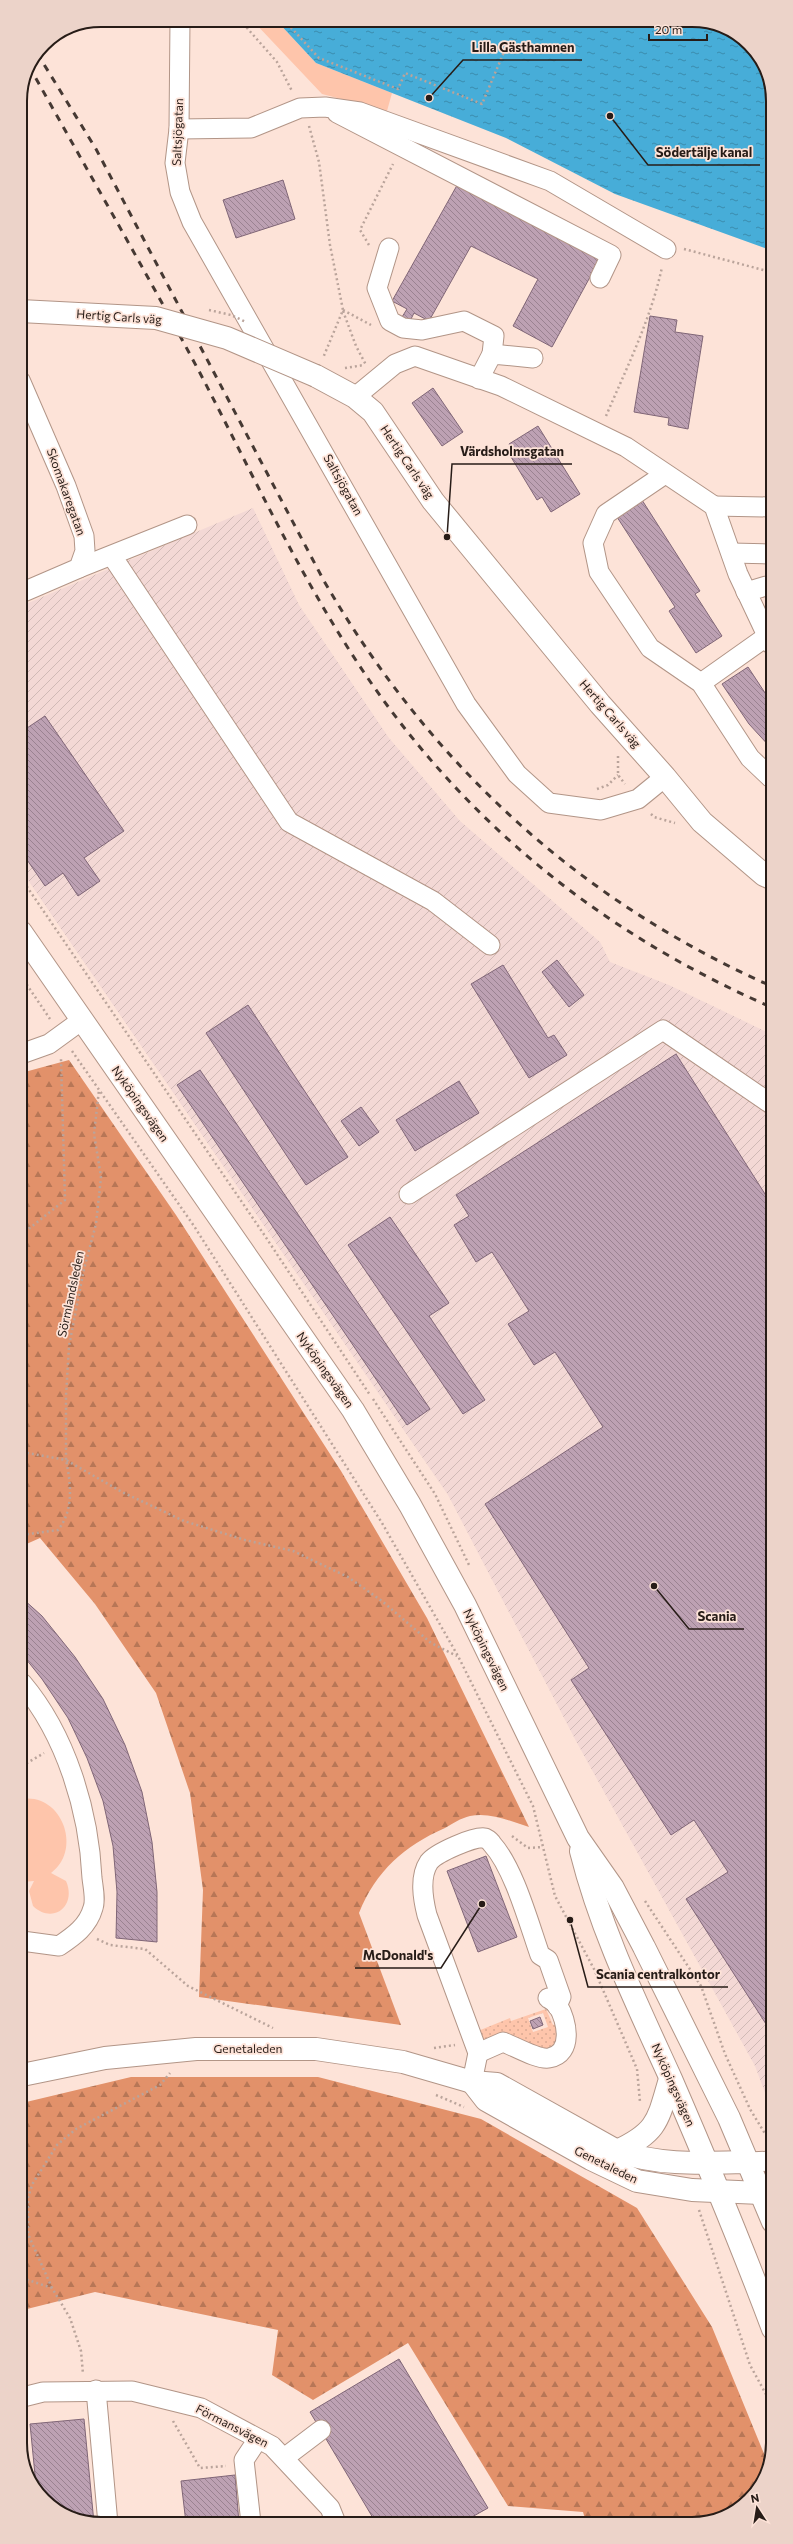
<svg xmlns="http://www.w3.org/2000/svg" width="793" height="2544" viewBox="0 0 793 2544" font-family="Commissioner,sans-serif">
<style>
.industrial{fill:url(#industrial-furrows)}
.grass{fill:url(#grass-dots);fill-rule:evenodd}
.forest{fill:url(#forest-firs)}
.green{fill:#fec5ab}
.water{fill:url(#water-ripples)}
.building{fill:url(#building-back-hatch);stroke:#806677}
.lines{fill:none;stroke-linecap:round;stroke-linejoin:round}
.minor-casing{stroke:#b29587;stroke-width:21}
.major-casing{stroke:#b29587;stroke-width:24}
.path{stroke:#baa49b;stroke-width:2.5;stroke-dasharray:2 3;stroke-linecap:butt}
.minor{stroke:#fff;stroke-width:19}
.major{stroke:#fff;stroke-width:22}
.rail{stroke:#463933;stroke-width:3;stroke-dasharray:7 7;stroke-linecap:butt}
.major-bridge-casing{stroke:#b29587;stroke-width:24;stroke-linecap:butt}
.path-bridge{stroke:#baa49b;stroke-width:2.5;stroke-dasharray:2 3;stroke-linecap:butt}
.major-bridge{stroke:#fff;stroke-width:22}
.labels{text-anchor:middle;stroke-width:3.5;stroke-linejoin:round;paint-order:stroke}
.street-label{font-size:12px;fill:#271c17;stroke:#fde3d8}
.rim{fill:none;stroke:#271c17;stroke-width:2}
.leader{fill:none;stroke:#271c17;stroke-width:1.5}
.callout-dot{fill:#271c17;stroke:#fde3d8;stroke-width:1.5}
.callout-label{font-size:13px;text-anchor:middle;font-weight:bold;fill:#271c17;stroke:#fde3d8;stroke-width:3.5;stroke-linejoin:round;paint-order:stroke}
</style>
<defs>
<pattern id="industrial-furrows" width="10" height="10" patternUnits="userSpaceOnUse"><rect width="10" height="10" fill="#f3d8d5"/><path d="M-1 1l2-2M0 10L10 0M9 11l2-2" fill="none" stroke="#d0b9b6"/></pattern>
<pattern id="grass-dots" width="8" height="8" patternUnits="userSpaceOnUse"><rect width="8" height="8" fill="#fec5ab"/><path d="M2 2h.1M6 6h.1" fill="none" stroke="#daa992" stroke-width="1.8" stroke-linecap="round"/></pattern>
<pattern id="forest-firs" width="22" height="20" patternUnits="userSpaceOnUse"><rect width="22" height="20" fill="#e2916a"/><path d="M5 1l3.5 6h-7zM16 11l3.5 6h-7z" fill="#b77656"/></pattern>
<pattern id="water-ripples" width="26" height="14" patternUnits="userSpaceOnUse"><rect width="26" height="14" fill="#47add8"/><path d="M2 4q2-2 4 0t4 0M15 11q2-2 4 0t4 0" fill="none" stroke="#3b8cae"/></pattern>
<pattern id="building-back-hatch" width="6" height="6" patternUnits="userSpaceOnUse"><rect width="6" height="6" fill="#bda1b3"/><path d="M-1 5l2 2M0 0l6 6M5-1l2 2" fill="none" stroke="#9a8291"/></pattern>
</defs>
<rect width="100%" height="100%" fill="#fde3d8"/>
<path class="industrial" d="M253 508 299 605 389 738 460 821 600 942 610 962 669 985 771 1034 773 2114 755 2066 576 1741 448 1495 21 870V606Z"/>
<path class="grass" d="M546 2009 553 2025 559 2023 560 2037 553 2047 547 2049 485 2043 478 2031 510 2018 511 2021ZM543 2013 548 2027 533 2032 528 2018Z"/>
<g class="forest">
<path d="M69 1060 176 1215 341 1471 427 1618 529 1827C510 1821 490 1812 470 1816 461 1818 452 1824 445 1828 404 1846 376 1871 359 1913L401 2025 199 1997 203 1890 190 1793 156 1693 95 1604 40 1538 22 1546 21 1073Z"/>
<path d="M131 2077H318L481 2119 637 2208 712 2327 767 2461 756 2493 713 2521 586 2522 583 2512 508 2506 408 2343 313 2400 272 2375 278 2330 95 2292 23 2310 22 2103Z"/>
</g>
<g class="green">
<path d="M252 20H276L316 63 392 93 387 111 322 94Z"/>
<path d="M22 1799C62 1793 83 1850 51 1873L66 1881C77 1906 53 1925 33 1906L29 1891 34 1881 22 1882Z"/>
</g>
<path class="water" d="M276 20H698L745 40 770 80V250L615 194 506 138 316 63Z"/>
<g class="building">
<path d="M283 180 295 219 236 238 223 200Z"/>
<path d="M460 180 602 255 552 347 513 326 538 279 471 246 429 321 414 313 410 321 402 317 407 309 392 301Z"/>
<path d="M650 316 677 320 675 332 703 336 688 429 668 425 669 418 634 412Z"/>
<path d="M433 388 463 432 442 446 412 403Z"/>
<path d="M538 426 580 494 551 512 542 497 537 500 511 457 515 454 509 444Z"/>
<path d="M642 500 700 591 695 594 722 636 696 653 669 611 675 607 617 517Z"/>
<path d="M748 667 771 702V748L749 724 722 684Z"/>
<path d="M45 716 124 831 84 858 100 881 78 896 63 873 45 886 21 851V732Z"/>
<path d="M557 960 584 995 569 1007 542 972Z"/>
<path d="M503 965 548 1038 554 1035 567 1055 529 1078 471 984Z"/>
<path d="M248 1005 348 1157 306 1185 206 1033Z"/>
<path d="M676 1054 772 1205 773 2035 686 1899 728 1872 694 1820 671 1835 571 1680 589 1668 485 1504 603 1427 555 1352 534 1365 508 1324 529 1311 492 1252 476 1262 454 1225 469 1216 456 1195Z"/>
<path d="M200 1070 430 1409 407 1425 177 1085Z"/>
<path d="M459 1081 479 1113 415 1151 396 1120Z"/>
<path d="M361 1107 379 1132 359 1146 341 1121Z"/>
<path d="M390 1217 449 1303 429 1316 485 1400 463 1414 348 1245Z"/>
<path d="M22 1598 42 1616 75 1657 103 1699 125 1745 142 1792 152 1842 157 1892V1942L116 1938 117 1892 113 1846 103 1801 87 1758 68 1718 42 1679 22 1654Z"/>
<path d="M486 1856 517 1937 478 1952 447 1871Z"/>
<path d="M540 2017 543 2025 533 2029 530 2021Z"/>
<path d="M399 2359 488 2508 463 2522 376 2523 310 2412Z"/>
<path d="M84 2419 94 2523 48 2504 36 2485 30 2424Z"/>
<path d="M235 2475 239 2523H186L181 2481Z"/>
</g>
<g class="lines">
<g class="minor-casing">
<g id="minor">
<path d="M180 20 179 129 175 163 180 192 192 222 466 704 517 774 549 803 601 810 638 799 665 777"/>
<path d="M337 113 611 255 600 278"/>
<path d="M179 129 251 128 300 108 325 107 360 112 550 181 666 249"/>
<path d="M389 248 377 288 390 321 403 328 422 330 464 321 494 336 492 354"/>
<path d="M479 379 492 354 533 358"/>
<path d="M20 380 66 486 84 536 85 551 79 568 21 593"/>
<path d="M355 397 395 364 415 356 501 386 626 447 714 506 738 574 771 644"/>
<path d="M665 474 606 514 593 543 599 572 650 648 701 683 750 758 771 778"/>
<path d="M714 506 771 507"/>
<path d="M731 553 771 554"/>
<path d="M112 556 289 822 433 901 490 945"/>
<path d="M79 568 187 525"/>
<path d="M746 592 766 586 771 587"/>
<path d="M701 683 766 637"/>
<path d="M21 1054 49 1044 82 1020"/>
<path d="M409 1194 663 1030 771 1104"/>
<path d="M22 1683C66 1735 89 1811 92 1878 93 1887 96 1900 93 1908 88 1926 74 1936 59 1946L22 1941"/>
<path d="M478 2053 503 2042C514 2046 538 2060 549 2058 574 2054 567 2020 558 2006 556 2003 551 2000 548 1998"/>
<path d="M472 2082 478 2053 427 1915C423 1899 419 1877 429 1862 436 1853 474 1836 485 1838 487 1839 491 1842 492 1844 514 1868 529 1924 540 1955L548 1960 561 1997 557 2006"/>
<path d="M749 2162 773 2161"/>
<path d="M96 2390 108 2524"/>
<path d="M23 2397 43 2392 132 2391 201 2408 272 2446 330 2508 336 2523"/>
<path d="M284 2458 321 2430"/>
<path d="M251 2523 244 2460 258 2439"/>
</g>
</g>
<g class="major-casing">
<g id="major">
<path d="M316 376 355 397 373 412 433 501 600 704 665 777 702 822 764 875 771 878"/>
<path d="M21 932 353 1410 410 1505 465 1605 578 1838 613 1888 644 1947 729 2118 773 2222"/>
<path d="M581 1851C601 1931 637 2004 671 2079 707 2162 741 2244 773 2329"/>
<path d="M22 2075 105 2058 196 2049H316L403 2062 472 2082 497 2084 617 2151C660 2166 704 2163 749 2162"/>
<path d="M472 2082 486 2100 591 2159 637 2181 692 2190 761 2193"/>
<path d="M617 2151C658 2132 658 2120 670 2079"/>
</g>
</g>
<g class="path">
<path d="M240 20 277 62 292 91"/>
<path d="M284 20 319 58 398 89 405 73 482 104 507 45"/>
<path d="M309 126 319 162 330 245 343 310 323 358"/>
<path d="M369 245 360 230 393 164"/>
<path d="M684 249 771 272"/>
<path d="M343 310 371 325"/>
<path d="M343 311 356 346 366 365"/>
<path d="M345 368 364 365"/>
<path d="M606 416C627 367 651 319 662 267"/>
<path d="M618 756V775L625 784"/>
<path d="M597 789 608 785 618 775"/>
<path d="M651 814 654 817 675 823"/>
<path d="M21 878 265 1236 370 1395"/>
<path d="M21 976 50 1019"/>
<path d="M72 1051 194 1226 382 1523 458 1656 533 1806 555 1896 594 1969 637 2069 640 2102"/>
<path d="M21 1235 65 1200 61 1059"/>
<path d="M373 1399 435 1494 470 1567"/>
<path d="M22 1452 66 1460V1396L69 1346 84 1269 96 1224 101 1177 94 1134 99 1090"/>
<path d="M22 1535 58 1530C74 1510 71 1484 66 1460L122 1492 184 1521 245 1540 293 1551 348 1577 382 1601 431 1643 457 1656"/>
<path d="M22 1766 44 1753"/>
<path d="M512 1836 528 1848 543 1847"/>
<path d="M645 1901 701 1986 725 2054 750 2109 770 2142"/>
<path d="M97 1939 110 1945 145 1949 188 1986 273 2028"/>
<path d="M434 2048 455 2045"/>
<path d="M436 2095 464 2107"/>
<path d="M699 2210 750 2365 773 2407"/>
<path d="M22 2278 52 2288 70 2318 81 2351 83 2374"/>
<path d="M52 2288 28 2234V2197L33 2183 57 2145 76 2129 160 2085 170 2073"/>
<path d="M173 2421 200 2468 226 2466"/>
</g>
<use href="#minor" class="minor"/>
<use href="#major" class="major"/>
<g class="rail">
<path d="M37 53 96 149 324 581C430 764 578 900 771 986"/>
<path d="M29 66C86 168 145 270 200 373 252 473 300 577 363 671 465 823 603 934 771 1007"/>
</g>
<g class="major-bridge-casing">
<path id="major-bridge" d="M20 311 156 318 227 338 316 376"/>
</g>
<path class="path-bridge" d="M209 310 231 315 246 322"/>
<use href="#major-bridge" class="major-bridge"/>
</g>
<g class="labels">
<g class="street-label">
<text transform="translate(178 132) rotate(-88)" y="4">Saltsjögatan</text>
<text transform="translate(119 317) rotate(4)" y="4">Hertig Carls väg</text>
<text transform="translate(407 462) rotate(56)" y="4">Hertig Carls väg</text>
<text transform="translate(343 485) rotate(61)" y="4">Saltsjögatan</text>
<text transform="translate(66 492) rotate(70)" y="4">Skomakaregatan</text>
<text transform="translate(610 714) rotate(49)" y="4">Hertig Carls väg</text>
<text transform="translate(140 1104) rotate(55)" y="4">Nyköpingsvägen</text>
<text transform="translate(71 1294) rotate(-78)" y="4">Sörmlandsleden</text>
<text transform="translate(325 1370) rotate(55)" y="4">Nyköpingsvägen</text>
<text transform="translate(486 1650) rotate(64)" y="4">Nyköpingsvägen</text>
<text x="248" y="2053">Genetaleden</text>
<text transform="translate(673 2085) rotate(66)" y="4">Nyköpingsvägen</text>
<text transform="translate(606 2165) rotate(26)" y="4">Genetaleden</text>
<text transform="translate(232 2426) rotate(27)" y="4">Förmansvägen</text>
</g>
</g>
<path d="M0 0H793V2544H0ZM101 27H692A74 74 0 0 1 766 101V2443A74 74 0 0 1 692 2517H101A74 74 0 0 1 27 2443V101A74 74 0 0 1 101 27Z" fill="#ecd3c9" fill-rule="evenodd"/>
<path class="rim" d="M101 27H692A74 74 0 0 1 766 101V2443A74 74 0 0 1 692 2517H101A74 74 0 0 1 27 2443V101A74 74 0 0 1 101 27Z"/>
<path class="leader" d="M429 98L463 60H582M610 116L648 165H760M447 537L452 464H572M654 1586L689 1629H744M482 1904L441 1968H355M570 1920L588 1987H728"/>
<g class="callout-dot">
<circle cx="429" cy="98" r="4"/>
<circle cx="610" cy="116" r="4"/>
<circle cx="447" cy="537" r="4"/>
<circle cx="654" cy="1586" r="4"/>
<circle cx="482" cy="1904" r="4"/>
<circle cx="570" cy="1920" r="4"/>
</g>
<g class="callout-label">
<text x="523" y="52">Lilla Gästhamnen</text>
<text x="704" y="157">Södertälje kanal</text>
<text x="512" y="456">Värdsholmsgatan</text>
<text x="717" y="1621">Scania</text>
<text x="398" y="1960">McDonald's</text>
<text x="658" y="1979">Scania centralkontor</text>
</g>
<g transform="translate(757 2508) rotate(348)" stroke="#fde3d8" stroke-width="3" paint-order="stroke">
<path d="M0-3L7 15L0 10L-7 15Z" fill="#271c17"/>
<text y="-6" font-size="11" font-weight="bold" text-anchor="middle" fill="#271c17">N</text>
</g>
<path d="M649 34v6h58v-6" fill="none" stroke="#271c17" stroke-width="2"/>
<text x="655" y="34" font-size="12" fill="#271c17" stroke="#fde3d8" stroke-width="3" paint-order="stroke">20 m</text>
</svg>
